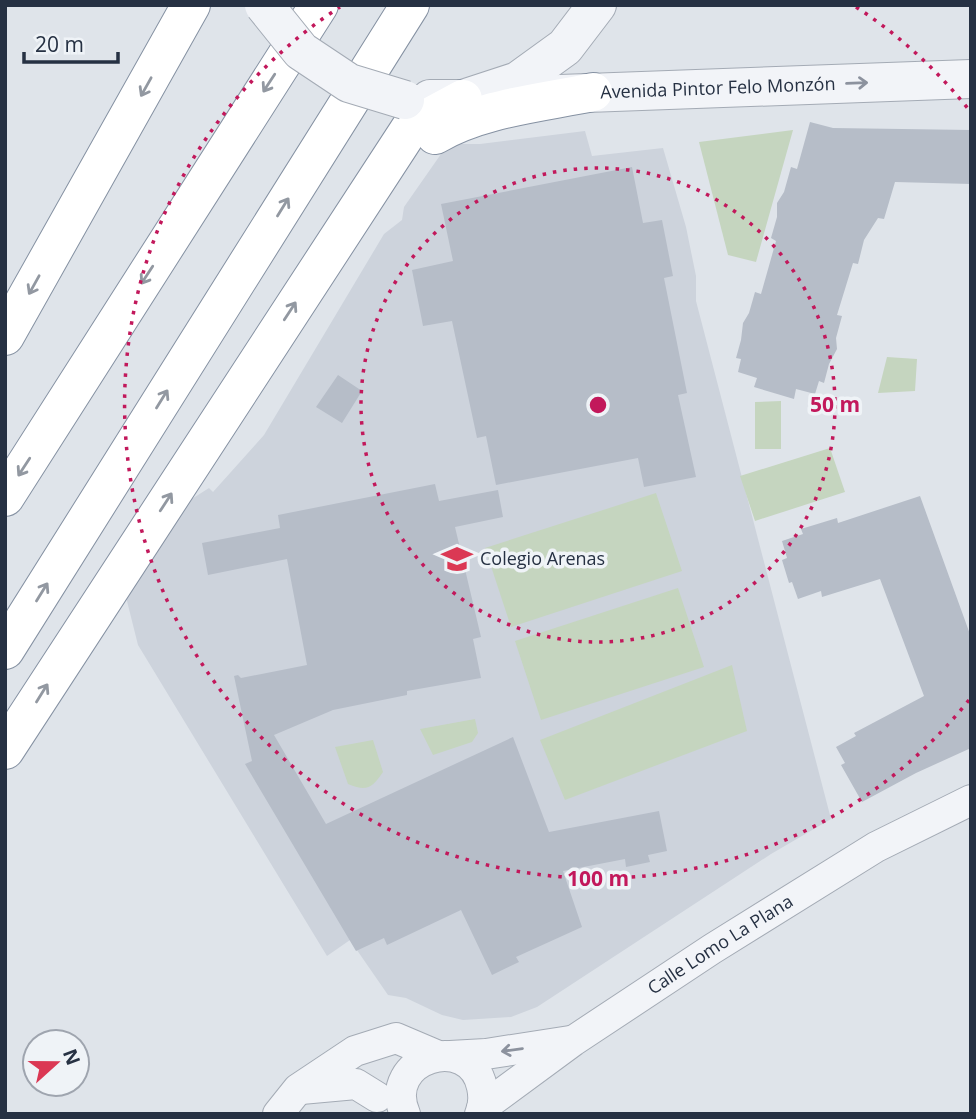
<svg xmlns="http://www.w3.org/2000/svg" width="976" height="1119" viewBox="0 0 976 1119" font-family="'Open Sans',sans-serif">
<style>
.built{fill:#cdd3dc}
.green{fill:#c5d5bf}
.building{fill:#b6bdc8}
.lines{fill:none;stroke-linecap:round;stroke-linejoin:round}
.minor-casing{stroke:#a4abb5;stroke-width:32}
.tertiary-casing{stroke:#a4abb5;stroke-width:40}
.motorway-casing{stroke:#8591a2;stroke-width:40}
.minor{stroke:#f2f4f8;stroke-width:30}
.tertiary{stroke:#f2f4f8;stroke-width:38}
.motorway{stroke:#fff;stroke-width:38}
.tertiary-bridge-casing{stroke:#a4abb5;stroke-width:40;stroke-linecap:butt}
.tertiary-bridge{stroke:#f2f4f8;stroke-width:38}
.oneway{stroke:#9298a1}
.oneway2{stroke:#8c929e}
.ring{fill:none;stroke:#c2185b;stroke-width:3.5;stroke-dasharray:3.5 7}
.labels{text-anchor:middle;stroke-width:7;stroke-linejoin:round;paint-order:stroke}
.street-label{font-size:18px;fill:#263143;stroke:#eff3f7}
.poi-label{font-size:18px;fill:#263143;stroke:#eff3f7;text-anchor:start}
.centre{fill:#c2185b;stroke:#eff3f7;stroke-width:3.5}
.ring-label{font-size:21px;text-anchor:middle;font-weight:bold;fill:#c2185b;stroke:#eff3f7;stroke-width:7;stroke-linejoin:round;paint-order:stroke}
</style>
<rect width="100%" height="100%" fill="#dfe4ea"/>
<path class="built" d="M585 131 592 156 663 148 686 227 696 276V301L831 819 771 854 537 1007 511 1017 463 1020 442 1015 406 998 388 995 350 940 327 956 138 645 126 597 187 502 209 488 213 492 264 435 384 234 402 220 404 207 448 144H480Z"/>
<g class="green">
<path d="M793 130 756 262 728 255 699 142Z"/>
<path d="M887 357 917 359 915 391 878 393Z"/>
<path d="M781 401V449H755V402Z"/>
<path d="M830 448 845 492 755 521 740 476Z"/>
<path d="M656 493 682 571 511 627 485 548Z"/>
<path d="M678 588 704 667 541 720 515 641Z"/>
<path d="M732 665 747 731 565 800 540 740Z"/>
<path d="M475 719 478 733 472 742 433 755 420 729Z"/>
<path d="M373 740 383 772C372 788 367 792 348 784L335 747Z"/>
</g>
<g class="building">
<path d="M810 122 833 128 971 130V184L895 182 884 219 878 218 864 240 858 264 853 263 837 315 842 316 836 338 837 349 829 364 824 383 819 381 815 394 796 389 794 399 754 387 757 378 738 372 741 359 736 358 741 340 743 323 749 313 755 292 761 294 776 241 771 238 777 217V203L784 192 791 167 797 169Z"/>
<path d="M632 167 643 223 662 220 673 276 664 278 687 393 678 395 696 477 644 487 638 458 496 485 486 436 477 438 452 321 423 326 412 270 453 261 441 204Z"/>
<path d="M338 375 362 391 342 423 316 407Z"/>
<path d="M435 484 439 501 498 490 503 517 455 527 481 637 473 639 481 678 407 691V695L333 710 274 735 326 824 513 737 549 832 659 811 667 851 648 855 650 862 626 867 625 859 563 871 582 927 516 957 519 962 492 975 461 910 387 945 384 938 356 951 245 764 252 761 234 676 238 675 241 678 307 665 287 559 208 575 202 543 280 528 278 515Z"/>
<path d="M920 496 971 637V748L916 773 862 802 841 765 845 763 836 747 856 736 854 733 924 696 880 579 822 597 821 591 798 599 792 582 789 583 782 560 787 558 782 541 803 534 801 529 837 518 838 523Z"/>
</g>
<g class="lines">
<g class="minor-casing">
<g id="minor">
<path d="M450 1056 486 1054 570 1041"/>
<path d="M301 1089 356 1084 377 1097"/>
<path id="s1" d="M482 1108 573 1041 712 949 876 847 971 800"/>
<path d="M278 1114 298 1089 355 1051 396 1038 436 1055"/>
<path d="M405 1114C381 1058 470 1031 482 1087 484 1096 484 1105 480 1114"/>
</g>
</g>
<g class="tertiary-casing">
<g id="tertiary">
<path id="s2" d="M560 94 971 79"/>
<path d="M430 99H463L518 81 565 47 597 5"/>
</g>
</g>
<g class="motorway-casing">
<g id="motorway">
<path d="M435 135C481 108 540 103 593 92"/>
<path d="M5 336 191 5"/>
<path d="M5 497 319 5"/>
<path d="M5 650 410 5"/>
<path d="M5 750 411 127 463 99"/>
</g>
</g>
<use href="#minor" class="minor"/>
<use href="#tertiary" class="tertiary"/>
<use href="#motorway" class="motorway"/>
<g class="tertiary-bridge-casing">
<path id="tertiary-bridge" d="M264 5 301 51 349 83 405 100"/>
</g>
<use href="#tertiary-bridge" class="tertiary-bridge"/>
</g>
<defs><path id="oneway-shaft" d="M-6 0H5M1.5-3L5.5 0L1.5 3" fill="none" stroke-width="1.6" stroke-linecap="round" stroke-linejoin="round" transform="scale(1.75)"/></defs>
<g class="oneway">
<use href="#oneway-shaft" transform="translate(269 83) rotate(123)"/>
<use href="#oneway-shaft" transform="translate(146 87) rotate(119)"/>
<use href="#oneway-shaft" transform="translate(283 207) rotate(-58)"/>
<use href="#oneway-shaft" transform="translate(147 275) rotate(123)"/>
<use href="#oneway-shaft" transform="translate(34 285) rotate(119)"/>
<use href="#oneway-shaft" transform="translate(290 311) rotate(-57)"/>
<use href="#oneway-shaft" transform="translate(162 399) rotate(-58)"/>
<use href="#oneway-shaft" transform="translate(24 467) rotate(123)"/>
<use href="#oneway-shaft" transform="translate(166 502) rotate(-57)"/>
<use href="#oneway-shaft" transform="translate(42 592) rotate(-58)"/>
<use href="#oneway-shaft" transform="translate(42 693) rotate(-58)"/>
</g>
<g class="oneway2">
<use href="#oneway-shaft" transform="translate(857 83) rotate(-2)"/>
<use href="#oneway-shaft" transform="translate(512 1050) rotate(172)"/>
</g>
<g class="ring">
<circle cx="598" cy="405" r="237"/>
<path d="M969 700A474 474 0 1 1 340 7M856 7A474 474 0 0 1 969 110"/>
</g>
<defs>
<g id="school-bare" transform="scale(2.415)"><path d="M0-5L7-2L0 1L-7-2ZM-4 1L0 2.5L4 1V4Q0 6-4 4Z" fill="#db3854" stroke="#eff3f7" stroke-width="2.5" paint-order="stroke"/></g>
</defs>
<g fill-rule="evenodd">
<use href="#school-bare" x="457" y="559"/>
</g>
<g class="labels">
<g class="street-label">
<text dy="6" stroke="none"><textPath href="#s2" startOffset="158">Avenida Pintor Felo Monzón</textPath></text>
<text dy="6" stroke="none"><textPath href="#s1" startOffset="289">Calle Lomo La Plana</textPath></text>
</g>
<g class="poi-label">
<text x="480" y="565">Colegio Arenas</text>
</g>
</g>
<circle cx="598" cy="405" r="10" class="centre"/>
<g class="ring-label">
<text x="835" y="412">50 m</text>
<text x="598" y="886">100 m</text>
</g>
<rect width="976" height="1119" fill="none" stroke="#263143" stroke-width="14"/>
<g transform="translate(56 1063) rotate(69)"><circle r="33" fill="#eff3f7" stroke="#9fa5af" stroke-width="2"/>
<path d="M0-5L12 26L0 18L-12 26Z" fill="#db3854"/>
<text y="-10" font-size="19" font-weight="bold" text-anchor="middle" fill="#263143">N</text>
</g>
<path d="M24 52v10h94v-10" fill="none" stroke="#263143" stroke-width="3.5"/>
<text x="35" y="52" font-size="21" fill="#263143" stroke="#eff3f7" stroke-width="5" paint-order="stroke">20 m</text>
</svg>
